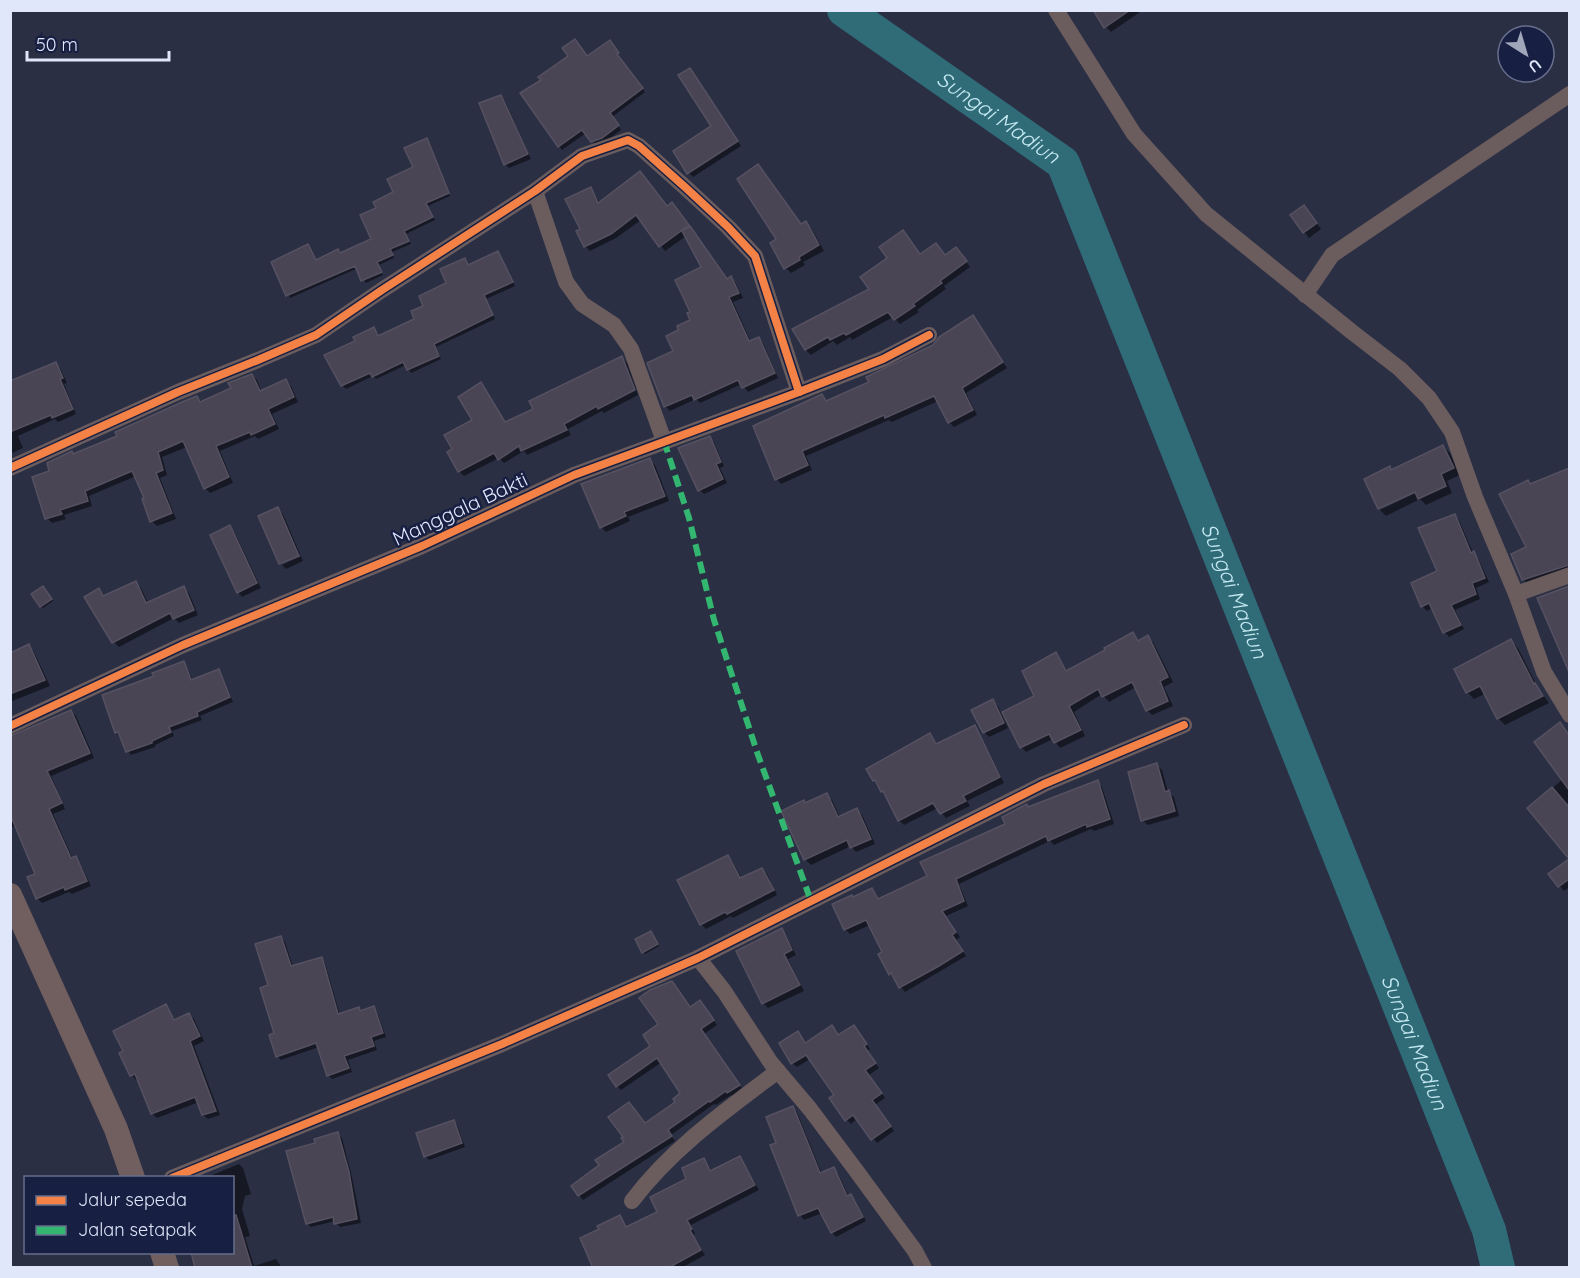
<svg xmlns="http://www.w3.org/2000/svg" width="1580" height="1278" viewBox="0 0 1580 1278" font-family="Quicksand,sans-serif">
<style>
.shadow{fill:#0007}
.lines{fill:none;stroke-linecap:round;stroke-linejoin:round}
.river{stroke:#306b78;stroke-width:34}
.building{fill:#4a4555;stroke:#565161;stroke-width:1.5}
.street{stroke:#6b5c5e;stroke-width:16}
.secondary{stroke:#715e5e;stroke-width:24}
.quiet{stroke:#33b770;stroke-width:6;stroke-dasharray:12 6;stroke-linecap:butt}
.cycleway-casing{stroke:#171f43;stroke-width:11}
.cycleway{stroke:#f48246;stroke-width:8}
.labels{text-anchor:middle;stroke-width:5;stroke-linejoin:round;paint-order:stroke}
.street-label{font-size:20px;fill:#e0e7fa;stroke:#171f43}
.water-label{font-size:21px;font-style:italic;fill:#c5e9f1;stroke:#171f43}
</style>
<rect width="100%" height="100%" fill="#2a2f44"/>
<g class="shadow">
<path d="M1102 10H1143L1111 32 1106 27Z"/>
<path d="M613 46 621 58 620 59 645 92 612 117 621 130 606 141 596 145 586 133 562 150 559 146 587 57Z"/>
<path d="M694 74 741 146 693 177 689 173 713 126Z"/>
<path d="M501 96 505 101 531 159 509 168 505 164Z"/>
<path d="M426 140 450 196 428 206 435 220 406 234 411 244 392 252 394 258 379 265 383 275 366 283 358 268 290 298 273 262 308 246 316 261 341 254 373 239 378 208 395 193 415 168Z"/>
<path d="M758 165 802 225 806 223 811 228 824 251 803 262 805 265 791 273 786 268Z"/>
<path d="M591 189 600 203 667 207 672 204 677 209 728 280 731 278 735 282 743 298 733 302 751 342 759 338 763 343 778 378 748 392 742 384 700 403 696 399 670 411 666 407 649 364 675 352 680 331 692 320 703 268 686 236 665 251 641 220 616 238 590 251 585 246 582 230Z"/>
<path d="M1304 207 1321 229 1309 238 1292 215Z"/>
<path d="M908 237 921 255 945 256 961 254 970 267 944 286 946 289 917 310 919 312 900 324 893 317 852 340 850 337 837 345 833 341 811 355 806 350 871 290 889 259Z"/>
<path d="M498 253 515 286 486 299 495 319 436 347 441 359 411 373 406 365 376 379 373 376 346 389 342 385 326 355 357 341 374 329 379 337 416 320 425 306 448 284 465 260 469 266Z"/>
<path d="M973 317 1007 368 966 393 977 415 954 427 949 422 938 401 892 422 889 420 806 456 812 470 781 484 777 479 755 427 822 396 827 401 871 382 934 346Z"/>
<path d="M622 358 627 363 638 395 604 413 602 411 568 429 571 435 527 455 524 451 504 463 499 458 464 476 459 471 454 450 474 420 481 384 506 423 535 410Z"/>
<path d="M55 363 60 368 67 383 64 384 76 414 58 422 55 419 18 436 23 448 10 454V382Z"/>
<path d="M252 375 257 380 262 392 286 381 291 386 298 402 272 414 279 429 258 439 255 436 220 451 233 483 210 493 205 488 187 447 162 457 167 475 160 478 176 519 157 526 152 521 146 499 136 476 89 496 92 506 64 515 66 519 52 523 47 518 51 472 72 453 74 455 119 436 197 397 202 402 233 389Z"/>
<path d="M710 438 714 442 724 466 720 468 727 483 704 494 700 490Z"/>
<path d="M1443 446 1450 453 1460 475 1447 481 1452 493 1426 505 1420 499 1386 516 1380 510 1422 490 1421 488 1380 507V509L1379 508 1390 468 1392 471Z"/>
<path d="M649 460 655 465 669 501 628 517 630 521 606 532 601 527Z"/>
<path d="M1570 470V570L1528 584 1523 579 1528 548V482L1531 485Z"/>
<path d="M278 509 283 514 300 554 281 564 260 517Z"/>
<path d="M1455 516 1459 520 1473 553 1478 558 1489 582 1476 588 1480 599 1455 610 1464 629 1449 637 1445 632 1433 608 1427 611 1422 606 1439 572Z"/>
<path d="M230 527 234 531 261 588 242 597 238 592Z"/>
<path d="M301 556 303 561 286 569 282 565Z"/>
<path d="M136 583 141 588 148 603 184 588 189 593 198 615 179 623 174 618 119 647 114 642 98 590 105 597Z"/>
<path d="M1570 587V669L1539 598Z"/>
<path d="M45 590 53 601 43 608 41 606Z"/>
<path d="M1133 634 1140 642 1148 637 1153 642 1173 682 1164 687 1173 706 1152 715 1147 710 1136 687 1109 702 1102 694 1074 712 1085 736 1060 748 1053 739 1026 752 1021 747 1036 696 1055 654 1068 672 1107 651Z"/>
<path d="M1511 641 1518 648 1538 688 1549 703 1505 725 1498 718 1485 694 1474 699 1467 692Z"/>
<path d="M29 646 34 652 50 686 10 702V664Z"/>
<path d="M183 663 187 667 193 681 218 671 222 675 233 702 200 716 202 720 172 731 174 736 155 745V747L131 755 116 732 155 677Z"/>
<path d="M993 701 998 706 1008 728 989 737 984 732Z"/>
<path d="M71 711 76 716 94 758 51 776 65 809 53 814 73 859 75 858 80 863 91 886 72 894 69 892 42 903 37 898V874L17 825 10 828V738Z"/>
<path d="M974 727 979 732 1004 783 967 801 970 806 946 818 938 808 904 825 899 820 887 796 874 780 929 734 938 745Z"/>
<path d="M1565 729 1570 736V856L1529 808 1563 779Z"/>
<path d="M1157 765 1162 770 1168 792 1174 797 1179 816 1148 825 1142 820Z"/>
<path d="M1097 782 1102 787 1114 824 1094 831 1091 829 1054 845 1050 841 959 884 968 906 946 916 960 937 956 940 966 956 905 992 890 974 884 953 870 925 850 934 845 929 854 899 872 890 879 900 929 877 1029 809Z"/>
<path d="M827 795 832 800 840 818 857 810 862 815 875 844 856 852 851 846 811 865 806 860 783 812Z"/>
<path d="M727 856 732 861 742 879 762 870 767 874 777 895 733 918 731 916 706 929 701 924Z"/>
<path d="M1570 861V887L1564 891 1551 875Z"/>
<path d="M781 930 786 935 796 955 788 959 804 991 768 1008 763 1003Z"/>
<path d="M653 935 659 946 645 954 643 952Z"/>
<path d="M281 938 285 942 293 967 321 959 325 963 340 1015 359 1009 362 1012 373 1008 377 1012 386 1037 374 1041 377 1050 348 1060 352 1072 332 1079 328 1075 319 1047 281 1060 277 1056 270 986Z"/>
<path d="M700 1002 717 1025 704 1034 743 1090 733 1097 731 1095 716 1105 714 1104 671 1135 675 1141 583 1200 579 1195 601 1166 645 1124 677 1102 682 1094 662 1062 621 1090 617 1086 652 1046Z"/>
<path d="M166 1006 176 1021 189 1014 194 1019 204 1041 194 1046 220 1115 208 1119 203 1115 199 1102 157 1118 152 1113 139 1079 136 1080 132 1075Z"/>
<path d="M854 1026 870 1049 867 1051 879 1068 869 1075 885 1098 875 1105 894 1131 877 1143 858 1118 851 1124 847 1120 836 1095 810 1059 797 1067 792 1063 798 1033 806 1044 836 1031 839 1037Z"/>
<path d="M793 1107 797 1112 822 1174 834 1169 838 1173 849 1197 851 1196 855 1200 866 1221 836 1237 832 1232 822 1213 804 1220 800 1215 778 1144Z"/>
<path d="M453 1121 457 1125 465 1147 429 1160 425 1156Z"/>
<path d="M338 1134 342 1138 352 1177 361 1223 340 1227 335 1221 311 1227 307 1223 317 1145Z"/>
<path d="M740 1158 744 1163 759 1190 691 1225 695 1234 693 1235 705 1255 681 1268H595L601 1230 619 1217 627 1228 659 1212 704 1160 712 1172Z"/>
<path d="M239 1164 243 1168 251 1194 245 1196 242 1209 250 1236 245 1237 254 1266 276 1259 282 1268H197L232 1252V1178H205Z"/>
</g>
<g class="lines">
<path class="river" id="s1" d="M844 10 1063 163 1489 1230 1498 1268"/>
</g>
<g class="building">
<path d="M1093 10H1130L1104 28Z"/>
<path d="M575 39 587 56 610 40 619 53 617 54 643 88 610 113 619 125 602 138 591 142 582 130 558 147 520 93 541 80 538 77 568 56 562 48Z"/>
<path d="M690 68 738 141 687 174 673 151 711 126 678 75Z"/>
<path d="M501 95 528 154 504 165 479 103Z"/>
<path d="M427 138 449 193 426 203 433 217 404 231 409 241 390 249 393 255 377 262 382 272 361 281 355 266 286 296 271 262 308 244 316 260 338 249 340 253 371 239 360 215 376 208 373 202 393 192 387 179 413 167 404 148Z"/>
<path d="M758 164 801 224 806 221 819 245 799 257 800 260 784 269 770 243 776 239 737 179Z"/>
<path d="M640 171 667 206 672 202 689 225 659 247 636 215 611 234 584 247 576 231 580 229 565 199 591 187 598 203Z"/>
<path d="M1304 205 1317 223 1303 233 1290 215Z"/>
<path d="M690 226 727 279 731 276 739 293 729 297 749 341 759 337 775 373 742 388 738 380 694 400 692 395 664 407 647 363 673 351 666 336 678 330 677 326 690 320 687 313 690 312 675 280 701 267 682 231Z"/>
<path d="M903 230 920 254 936 243 945 255 956 247 967 261 940 281 942 283 913 304 915 306 894 320 888 312 846 335 844 333 830 340 828 337 805 350 792 329 869 289 860 277 887 258 879 247Z"/>
<path d="M498 251 513 282 484 295 493 315 434 344 439 356 407 370 403 362 372 377 370 373 341 386 324 355 355 341 353 337 374 327 378 336 414 319 411 311 423 306 419 296 446 283 440 269 465 258 468 265Z"/>
<path d="M973 315 1003 362 962 388 973 410 948 423 934 396 885 418 884 415 802 451 808 465 775 480 753 426 822 394 826 401 869 382 866 377 933 345 939 337Z"/>
<path d="M622 356 635 390 598 409 597 406 564 424 567 430 521 451 519 446 498 460 494 453 458 472 447 452 452 449 444 435 472 420 458 397 481 382 505 422 533 409 529 401Z"/>
<path d="M56 362 63 378 60 379 73 409 52 418 51 415 10 432V381Z"/>
<path d="M252 374 260 391 286 379 294 397 268 409 275 424 251 435 250 432 216 446 229 477 204 489 183 441 158 452 163 470 156 473 172 513 150 522 142 499 144 498 132 471 85 491 88 501 60 510 62 514 45 519 32 477 49 471 47 463 72 451 73 454 117 436 115 432 182 402 197 396 200 402 231 388 228 383Z"/>
<path d="M710 436 721 462 716 464 723 479 698 491 678 448Z"/>
<path d="M1443 445 1454 468 1441 474 1446 486 1418 499 1415 492 1378 509 1364 479 1390 466 1391 470Z"/>
<path d="M650 458 665 496 624 512 626 516 600 528 581 484Z"/>
<path d="M1569 468V565L1522 580 1511 554 1526 547 1499 494 1528 480 1530 484Z"/>
<path d="M278 507 299 556 279 564 258 516Z"/>
<path d="M1455 514 1471 553 1474 551 1485 578 1472 583 1476 594 1451 605 1461 625 1443 633 1429 603 1421 607 1411 583 1437 571 1418 528Z"/>
<path d="M230 525 257 583 237 593 210 535Z"/>
<path d="M136 581 146 603 184 586 194 610 173 619 170 613 112 643 84 597 99 588 103 596Z"/>
<path d="M43 586 52 599 40 607 31 594Z"/>
<path d="M1569 586V672L1537 598Z"/>
<path d="M1133 632 1138 641 1148 635 1168 677 1160 681 1168 701 1146 711 1132 682 1102 697 1098 689 1069 706 1081 730 1054 743 1049 734 1020 748 1002 712 1034 696 1022 671 1056 652 1066 671 1105 650 1104 648Z"/>
<path d="M1511 639 1534 684 1535 683 1543 696 1497 719 1480 686 1466 693 1454 669Z"/>
<path d="M29 644 45 680 10 694V653Z"/>
<path d="M184 661 191 680 219 669 230 697 197 712 198 716 169 727 171 732 152 741V743L126 752 118 732 115 733 102 695 154 676 152 673Z"/>
<path d="M993 699 1004 723 983 733 971 710Z"/>
<path d="M71 710 90 753 47 771 62 803 49 809 71 858 76 856 87 881 65 890 64 887 36 899 27 877 35 874 10 814V736Z"/>
<path d="M1560 722 1569 735V790L1534 742Z"/>
<path d="M975 725 1000 777 963 796 966 801 940 814 933 803 898 821 883 791 881 792 875 780 873 781 866 769 930 733 936 744Z"/>
<path d="M1157 763 1165 792 1169 790 1175 811 1141 821 1128 772Z"/>
<path d="M1098 780 1110 819 1087 827 1086 824 1048 841 1046 836 956 879 964 901 942 911 956 932 952 935 963 951 939 966 899 988 891 973 889 975 878 954 882 952 866 920 844 930 832 904 852 895 853 897 872 888 878 899 927 876 920 862 1005 824 1002 817 1027 804 1028 807Z"/>
<path d="M1552 787 1569 807V859L1527 808Z"/>
<path d="M827 793 838 817 857 808 871 839 850 848 847 840 804 860 781 811 804 800 805 803Z"/>
<path d="M728 855 740 878 762 868 774 890 727 914 725 912 700 925 677 880Z"/>
<path d="M1569 859V879L1558 887 1548 874Z"/>
<path d="M782 928 792 950 784 954 800 985 762 1004 736 951Z"/>
<path d="M651 931 658 944 642 953 635 939Z"/>
<path d="M281 936 291 966 322 957 338 1014 359 1007 360 1011 374 1006 383 1033 371 1037 374 1046 344 1056 349 1068 327 1076 316 1043 276 1057 269 1035 274 1033 260 988 268 985 255 944Z"/>
<path d="M672 981 690 1007 700 1000 714 1020 701 1029 740 1085 727 1093 726 1091 710 1102 709 1101 668 1130 672 1136 578 1196 571 1186 599 1165 595 1160 624 1142 621 1138 623 1137 608 1117 629 1102 645 1123 675 1102 673 1099 680 1093 657 1058 616 1087 608 1075 650 1046 643 1035 658 1024 639 998 650 990Z"/>
<path d="M166 1004 174 1020 189 1013 200 1036 190 1041 216 1111 202 1115 195 1097 151 1114 135 1074 130 1076 119 1053 123 1051 113 1031Z"/>
<path d="M832 1025 838 1035 854 1025 867 1044 864 1046 876 1063 865 1070 882 1093 872 1100 891 1126 871 1140 853 1115 845 1121 829 1098 834 1095 806 1055 791 1064 779 1043 798 1031 805 1043Z"/>
<path d="M793 1106 820 1173 834 1167 847 1196 851 1194 863 1217 831 1233 818 1208 798 1216 770 1145 776 1143 766 1117Z"/>
<path d="M454 1120 462 1143 424 1157 416 1133Z"/>
<path d="M338 1132 349 1172 357 1219 334 1224 333 1217 306 1224 286 1151 315 1143 314 1139Z"/>
<path d="M740 1156 755 1185 687 1220 692 1229 690 1230 701 1250 668 1268H593L580 1238 599 1229 597 1226 620 1215 626 1227 657 1212 650 1197 686 1179 682 1168 704 1158 710 1171Z"/>
<path d="M236 1215 252 1268H195L191 1252H232V1216Z"/>
</g>
<g class="lines">
<g class="street">
<path d="M1056 10 1134 134 1206 214 1352 332 1400 369 1429 398 1452 432 1475 497 1516 594 1544 672 1570 715"/>
<path d="M535 191 566 282 582 304 614 325 631 349 664 441"/>
<path d="M1305 295 1332 255 1570 94"/>
<path d="M10 468 178 392 258 360 316 335 382 290 535 191 582 156 628 140 639 146 686 188 728 227 755 256 799 392"/>
<path d="M1516 594 1570 575"/>
<path d="M10 726 183 645 422 546 574 475 799 392 883 359 929 335"/>
<path d="M698 958 724 991 771 1063 810 1109 855 1169 915 1251 924 1268"/>
<path d="M172 1178 502 1044 698 958 1044 784 1184 725"/>
<path d="M632 1201C671 1149 726 1110 778 1071"/>
</g>
<g class="secondary">
<path d="M10 895 116 1129 133 1178"/>
<path d="M162 1252 167 1268"/>
</g>
<path class="quiet" d="M664 441 689 518 714 620 758 755 811 901"/>
<g class="cycleway-casing">
<g id="cycleway">
<path d="M10 468 178 392 258 360 316 335 382 290 535 191 582 156 628 140 639 146 686 188 728 227 755 256 799 392"/>
<path d="M10 726 183 645 422 546 574 475 799 392 883 359 929 335"/>
<path d="M172 1178 502 1044 698 958 1044 784 1184 725"/>
</g>
</g>
<use href="#cycleway" class="cycleway"/>
</g>
<g class="labels">
<g class="street-label">
<text transform="translate(460 509) rotate(-25)" y="7">Manggala Bakti</text>
</g>
<g class="water-label">
<text dy="7" stroke="none"><textPath href="#s1" startOffset="188">Sungai Madiun</textPath></text>
<text dy="7" stroke="none"><textPath href="#s1" startOffset="728">Sungai Madiun</textPath></text>
<text dy="7" stroke="none"><textPath href="#s1" startOffset="1214">Sungai Madiun</textPath></text>
</g>
</g>
<rect width="1580" height="1278" fill="none" stroke="#e0e7fa" stroke-width="24"/>
<rect x="24" y="1176" width="210" height="78" fill="#171f43" stroke="#676f8c" stroke-width="1.5"/>
<rect x="36" y="1196" width="30" height="9" fill="#f48246" stroke="#676f8c" stroke-width="1.5"/>
<text x="78" y="1206" font-size="18" fill="#e0e7fa">Jalur sepeda</text>
<rect x="36" y="1226" width="30" height="9" fill="#33b770" stroke="#676f8c" stroke-width="1.5"/>
<text x="78" y="1236" font-size="18" fill="#e0e7fa">Jalan setapak</text>
<g transform="translate(1526 54) rotate(143)"><circle r="28" fill="#171f43" stroke="#676f8c" stroke-width="1.5"/>
<path d="M0-4.5L10 22L0 15L-10 22Z" fill="#a0a7ba"/>
<text y="-9" font-size="16" font-weight="bold" text-anchor="middle" fill="#e0e7fa">U</text>
</g>
<path d="M27 51v9h142v-9" fill="none" stroke="#e0e7fa" stroke-width="3"/>
<text x="36" y="51" font-size="18" fill="#e0e7fa" stroke="#171f43" stroke-width="4.5" paint-order="stroke">50 m</text>
</svg>
